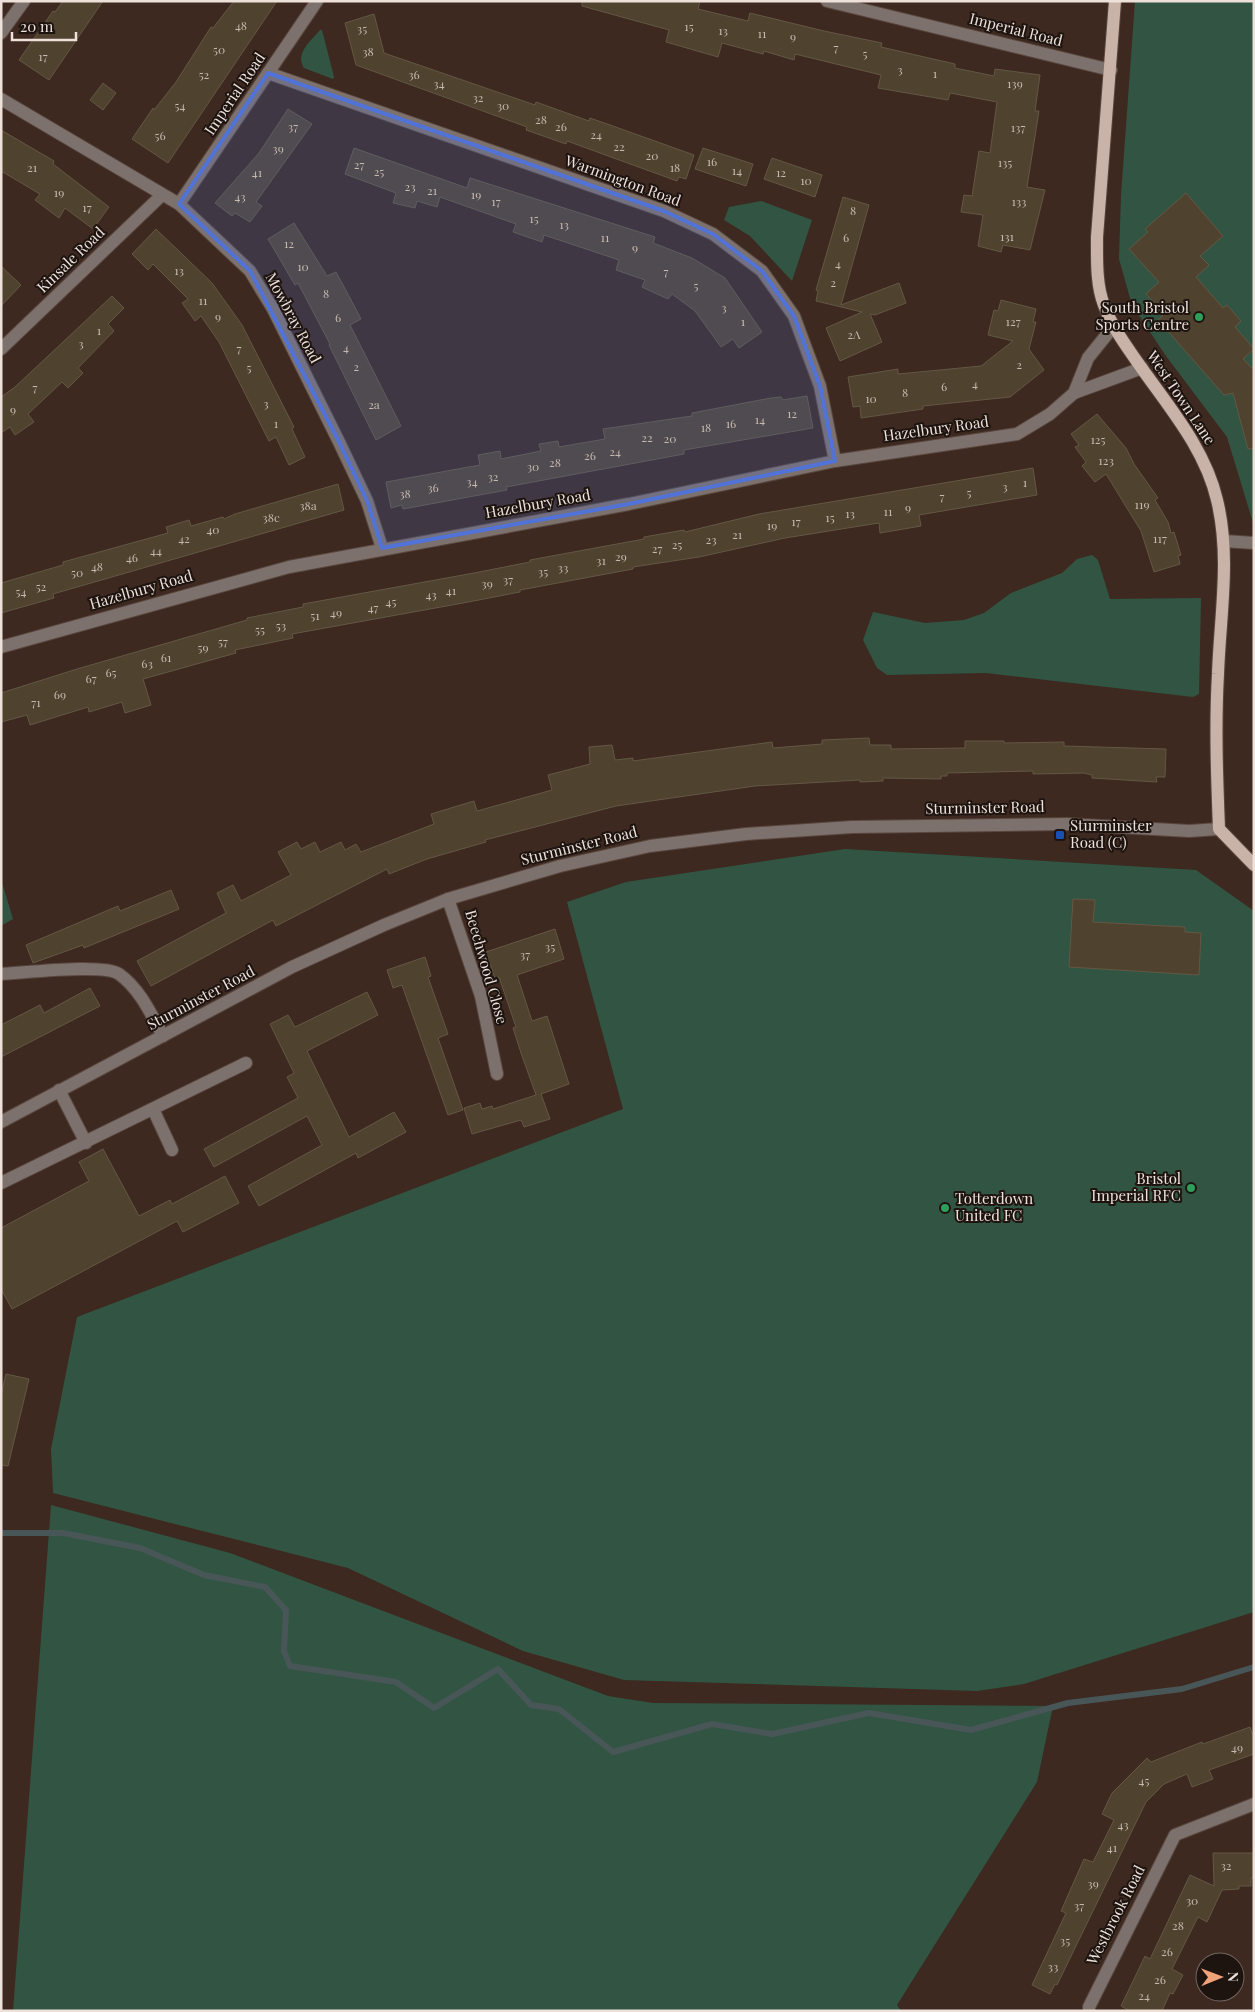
<svg xmlns="http://www.w3.org/2000/svg" width="1255" height="2012" viewBox="0 0 1255 2012" font-family="'Playfair Display',serif">
<style>
.green{fill:#315542}
.lines{fill:none;stroke-linecap:round;stroke-linejoin:round}
.stream{stroke:#495657;stroke-width:6}
.building{fill:#4f422f;stroke:#645744}
.minor-casing{stroke:#59463e;stroke-width:14}
.major-casing{stroke:#59463e;stroke-width:14}
.minor{stroke:#7c716c;stroke-width:12}
.major{stroke:#c9b3a9;stroke-width:12}
.marked{fill:#5173d8;fill-opacity:0.2;stroke:#5173d8;stroke-width:4;stroke-linejoin:round}
.leisure-dot{fill:#2e9e5b;stroke:#1d1410;stroke-width:2}
.transit-dot{fill:#1a4fb4;stroke:#1d1410;stroke-width:2}
.labels{text-anchor:middle;stroke-width:4;stroke-linejoin:round;paint-order:stroke}
.number-label{font-size:12px;fill:#c6b9af}
.street-label{font-size:15px;fill:#eee1da;stroke:#1d1410}
.poi-label{font-size:15px;fill:#eee1da;stroke:#1d1410;text-anchor:end}
</style>
<rect width="100%" height="100%" fill="#3d2920"/>
<g class="green">
<path d="M1135 1H1254V526L1227 437 1166 356 1132 305 1119 259 1121 195Z"/>
<path d="M320 30H322L334 77 333 79 304 68C295 53 310 42 320 30Z"/>
<path d="M761 201 812 220 792 281 750 236 724 220 729 207Z"/>
<path d="M1092 555 1098 560 1110 599 1201 598 1199 694 1193 697 986 673 887 675 877 668 863 640 873 612 925 623 964 620 984 613 1011 593 1062 573 1077 559Z"/>
<path d="M845 849 1196 870 1254 911V1612L1024 1684 977 1691 624 1680 523 1651 348 1568 53 1493 51 1449 77 1317 623 1109 567 902 626 882Z"/>
<path d="M1 879 13 919 1 926Z"/>
<path d="M51 1505 230 1553 608 1696 653 1703 1053 1706 1037 1782 897 2005 901 2011H13Z"/>
</g>
<g class="lines">
<path class="stream" d="M1 1533H63L140 1548 204 1575 265 1587 286 1610 284 1651 290 1666 396 1682 434 1708 498 1669 531 1705 559 1709 613 1752 712 1724 772 1734 869 1713 971 1730 1068 1703 1182 1689 1254 1667"/>
</g>
<g class="building">
<path d="M63 1H103L49 80 19 60 53 11 55 12Z"/>
<path d="M234 1H277L168 163 132 139 153 108 154 110 176 82 211 27 213 28Z"/>
<path d="M582 1H700L698 9 748 21 750 13 824 31 882 43 881 47 955 64V68L994 76 995 69 1040 75 1035 111H1039L1027 187 1045 190 1030 250 1003 245 1001 252 978 246 983 215 961 212 964 195 972 196 979 151 990 153 997 102 950 93 948 100 878 88 881 75 795 54 794 60 764 51 763 54 722 43 718 57 666 42 669 30 582 6Z"/>
<path d="M374 14 384 53 535 105 536 102 589 121 590 118 610 125 694 155 686 179 679 177 677 181 567 141 566 144 526 130 527 127 356 65 345 23Z"/>
<path d="M103 83 116 93 103 110 90 100Z"/>
<path d="M288 109 312 124 256 202 262 206 250 222 235 213 232 216 215 203 259 153Z"/>
<path d="M1 130 54 161 53 164 109 207 93 229 65 208 59 218 35 200 40 194 1 171Z"/>
<path d="M354 148 467 188 470 178 655 237 653 243 692 258 725 278 762 332 739 348 733 339 721 347 695 311 672 294 668 299 642 287 645 280 616 270 619 260 544 235 542 242 513 232 516 224 440 197 437 207 417 201 415 208 393 203 396 193 345 174Z"/>
<path d="M703 148 753 164 746 186 695 169Z"/>
<path d="M772 158 822 175 815 197 764 179Z"/>
<path d="M1186 193 1223 236 1200 256 1209 265 1196 277 1223 308 1227 305 1241 321 1235 327 1254 349 1243 359 1254 370V448L1248 449 1233 393 1224 395 1158 320 1164 314 1146 294 1159 282 1129 249 1148 232 1145 229Z"/>
<path d="M843 197 869 205 841 305 899 283 906 303 875 315 870 314 882 342 840 361 826 328 862 312 816 301 818 291 816 290Z"/>
<path d="M294 223 327 276 336 272 350 298 361 319 350 325 401 426 376 440 329 345 330 344 298 283 295 285 268 239Z"/>
<path d="M156 229 212 283 242 325 294 427 292 429 305 457 289 465 276 437 269 441 219 342 201 316 195 321 182 303 188 299 153 264 148 270 132 254Z"/>
<path d="M1 266 21 285 1 306Z"/>
<path d="M112 296 124 308 108 324 114 331 78 368 83 373 68 388 62 382 28 414 34 422 15 435 10 427 1 433V397L15 387Z"/>
<path d="M1001 300 1036 309 1033 322H1036L1029 349 1044 370 1010 397 923 406V409L861 418 860 406 853 407 848 377 898 369V374L981 366 1013 341 988 335 994 310 998 311Z"/>
<path d="M807 396 813 428 684 450V454L506 487 507 490 463 498 403 509 402 505 391 508 386 482 480 465 478 455 500 451 501 459 541 451 539 444 558 441 559 447 605 439 603 429 692 416V413L771 398 781 397 783 400Z"/>
<path d="M1097 414 1126 448 1134 464 1158 498 1155 500 1168 522 1171 533 1174 532 1181 555 1178 556 1180 564 1154 572 1141 531 1106 474 1095 482 1082 466 1086 462 1075 447 1079 445 1071 434Z"/>
<path d="M1033 468 1037 495 919 515 921 526 880 533 879 523 785 538 699 557 633 567V569L520 590V592L463 603 292 634 293 638 235 650 236 653 143 679 151 705 125 713 122 702 89 712 88 707 30 725 27 715 1 722V693L77 669 247 620V618L303 607V604L474 573 530 562V560L644 539V537L684 530 685 532 759 514Z"/>
<path d="M338 484 344 510 53 594 54 598 1 613V583L63 565V562L168 533 166 527 189 520 191 526 223 517 224 519 235 514Z"/>
<path d="M869 738 870 745H891V749L965 748V741H1004V743L1064 742V746L1166 749 1165 777H1156L1157 782 1092 778V775L1084 773 1033 774V771L947 773V776H941V779L883 778V781L860 782V780L755 786 616 806 485 840 486 842 427 859 389 874 387 869 276 926 273 920 151 986 137 961 226 913 217 893 233 885 241 901 291 875 278 852 297 842 301 849 315 842 320 852 341 842 345 850 356 844 361 852 434 824 431 814 474 801 477 811 552 790 548 775 590 764 589 747 612 745 615 760 633 758V761L772 742 773 748 822 744V740Z"/>
<path d="M171 890 179 909 84 948 83 945 33 963 26 945 118 906 120 911Z"/>
<path d="M1073 899 1095 900 1093 922 1185 927V932L1201 933 1199 975 1069 967Z"/>
<path d="M555 929 564 959 517 975 532 1021 547 1016 569 1084 541 1094 550 1119 524 1127 521 1120 472 1134 464 1108 480 1103 482 1109 492 1106 493 1109 536 1095 521 1053 513 1028 516 1027 499 977 495 978 486 952Z"/>
<path d="M425 957 431 976 428 977 448 1034 438 1038 463 1110 448 1115 402 985 393 988 387 970Z"/>
<path d="M90 988 100 1006 1 1057V1025L40 1005 44 1013Z"/>
<path d="M367 992 378 1015 307 1051 349 1137 394 1112 406 1132 358 1158 356 1153 259 1206 248 1186 322 1145 307 1116 214 1167 204 1149 298 1098 287 1077 294 1073 270 1024 288 1015 295 1027Z"/>
<path d="M103 1149 139 1216 170 1200 172 1204 225 1176 239 1203 183 1232 177 1221 12 1309 1 1289V1228L89 1181 79 1162Z"/>
<path d="M6 1374 29 1379 8 1466 1 1465V1395Z"/>
<path d="M1250 1727 1254 1738V1754L1209 1770 1213 1779 1192 1787 1187 1774 1164 1784 1146 1802 1057 1985 1055 1984 1050 1994 1032 1985 1066 1913 1061 1911 1084 1859 1093 1862 1114 1820 1102 1814 1112 1793 1147 1758 1151 1762 1202 1742 1203 1744Z"/>
<path d="M1213 1853H1254V1878H1251V1886H1239V1889L1222 1890 1207 1922 1198 1917 1172 1969 1183 1975 1173 1994 1170 1993 1162 2011H1130L1121 2006 1145 1956 1150 1959 1190 1875 1214 1886Z"/>
</g>
<g class="lines">
<g class="minor-casing">
<g id="minor">
<path d="M827 1 1111 70"/>
<path d="M1 33 24 1"/>
<path d="M268 73 664 211 713 234 762 271 794 316 820 386 835 461"/>
<path d="M1 99 179 204 250 271 273 309 339 442 367 501 382 548"/>
<path d="M179 204 317 1"/>
<path d="M1 349 162 195"/>
<path d="M1074 393 1142 368"/>
<path d="M1224 541 1254 543"/>
<path d="M1 647 289 567 629 504 835 461 1017 434 1050 414 1074 393 1088 358 1113 327"/>
<path d="M448 899 481 996 497 1074"/>
<path d="M1 974C23 973 104 963 119 974 140 989 151 1014 163 1036"/>
<path d="M59 1090 86 1143"/>
<path d="M153 1109 172 1150"/>
<path d="M1 1122 292 967 384 925 448 899 560 866 650 846 746 834 852 827 1067 824 1189 831 1219 829"/>
<path d="M1 1183 246 1063"/>
<path d="M1089 2011V2007L1175 1835 1254 1804"/>
</g>
</g>
<g class="major-casing">
<path id="major" d="M1115 1 1097 237C1097 259 1096 285 1104 305 1112 327 1125 344 1138 363 1168 406 1205 448 1217 500 1231 557 1220 616 1218 674 1215 726 1217 777 1219 829L1254 865"/>
</g>
<use href="#minor" class="minor"/>
<use href="#major" class="major"/>
</g>
<path class="marked" d="M268 73 664 211 713 234 762 271 794 316 820 386 835 461 629 504 382 548 367 501 339 442 250 271 179 204Z"/>
<g class="leisure-dot">
<circle cx="1199" cy="317" r="5"/>
<circle cx="1191" cy="1188" r="5"/>
<circle cx="945" cy="1208" r="5"/>
</g>
<rect class="transit-dot" x="1055" y="830" width="10" height="10" rx="2.5"/>
<g class="labels">
<g class="number-label">
<text x="241" y="30">48</text>
<text x="689" y="31">15</text>
<text x="362" y="33">35</text>
<text x="723" y="35">13</text>
<text x="762" y="38">11</text>
<text x="793" y="41">9</text>
<text x="836" y="52">7</text>
<text x="219" y="54">50</text>
<text x="368" y="56">38</text>
<text x="865" y="58">5</text>
<text x="43" y="61">17</text>
<text x="900" y="74">3</text>
<text x="935" y="78">1</text>
<text x="204" y="79">52</text>
<text x="414" y="79">36</text>
<text x="439" y="88">34</text>
<text x="1015" y="88">139</text>
<text x="478" y="102">32</text>
<text x="180" y="110">54</text>
<text x="503" y="110">30</text>
<text x="541" y="124">28</text>
<text x="293" y="131">37</text>
<text x="561" y="131">26</text>
<text x="1018" y="132">137</text>
<text x="596" y="139">24</text>
<text x="160" y="140">56</text>
<text x="619" y="151">22</text>
<text x="278" y="153">39</text>
<text x="652" y="160">20</text>
<text x="712" y="166">16</text>
<text x="1005" y="167">135</text>
<text x="359" y="169">27</text>
<text x="32" y="172">21</text>
<text x="675" y="172">18</text>
<text x="737" y="175">14</text>
<text x="379" y="176">25</text>
<text x="257" y="177">41</text>
<text x="781" y="177">12</text>
<text x="806" y="185">10</text>
<text x="410" y="191">23</text>
<text x="432" y="195">21</text>
<text x="59" y="197">19</text>
<text x="476" y="199">19</text>
<text x="240" y="201">43</text>
<text x="496" y="206">17</text>
<text x="1019" y="206">133</text>
<text x="87" y="212">17</text>
<text x="853" y="215">8</text>
<text x="534" y="223">15</text>
<text x="564" y="229">13</text>
<text x="1007" y="241">131</text>
<text x="605" y="242">11</text>
<text x="846" y="242">6</text>
<text x="289" y="248">12</text>
<text x="635" y="252">9</text>
<text x="838" y="268">4</text>
<text x="303" y="271">10</text>
<text x="179" y="275">13</text>
<text x="666" y="276">7</text>
<text x="833" y="287">2</text>
<text x="696" y="290">5</text>
<text x="326" y="298">8</text>
<text x="203" y="305">11</text>
<text x="724" y="312">3</text>
<text x="218" y="321">9</text>
<text x="338" y="322">6</text>
<text x="743" y="326">1</text>
<text x="1013" y="326">127</text>
<text x="99" y="335">1</text>
<text x="854" y="339">2A</text>
<text x="81" y="348">3</text>
<text x="346" y="352">4</text>
<text x="239" y="353">7</text>
<text x="1019" y="369">2</text>
<text x="356" y="371">2</text>
<text x="249" y="372">5</text>
<text x="975" y="388">4</text>
<text x="944" y="391">6</text>
<text x="35" y="392">7</text>
<text x="905" y="397">8</text>
<text x="871" y="403">10</text>
<text x="266" y="408">3</text>
<text x="374" y="409">2a</text>
<text x="13" y="414">9</text>
<text x="792" y="418">12</text>
<text x="760" y="424">14</text>
<text x="276" y="428">1</text>
<text x="731" y="428">16</text>
<text x="706" y="432">18</text>
<text x="647" y="442">22</text>
<text x="670" y="443">20</text>
<text x="1098" y="444">125</text>
<text x="615" y="456">24</text>
<text x="590" y="460">26</text>
<text x="1106" y="465">123</text>
<text x="555" y="467">28</text>
<text x="533" y="471">30</text>
<text x="493" y="481">32</text>
<text x="472" y="486">34</text>
<text x="1025" y="487">1</text>
<text x="1005" y="491">3</text>
<text x="433" y="492">36</text>
<text x="969" y="497">5</text>
<text x="405" y="498">38</text>
<text x="942" y="501">7</text>
<text x="1142" y="509">119</text>
<text x="308" y="510">38a</text>
<text x="908" y="512">9</text>
<text x="888" y="516">11</text>
<text x="850" y="518">13</text>
<text x="271" y="522">38c</text>
<text x="830" y="522">15</text>
<text x="796" y="526">17</text>
<text x="772" y="530">19</text>
<text x="213" y="534">40</text>
<text x="737" y="539">21</text>
<text x="184" y="543">42</text>
<text x="1160" y="543">117</text>
<text x="711" y="544">23</text>
<text x="677" y="549">25</text>
<text x="657" y="553">27</text>
<text x="156" y="555">44</text>
<text x="621" y="561">29</text>
<text x="132" y="562">46</text>
<text x="601" y="565">31</text>
<text x="97" y="571">48</text>
<text x="563" y="572">33</text>
<text x="543" y="576">35</text>
<text x="77" y="577">50</text>
<text x="508" y="584">37</text>
<text x="487" y="588">39</text>
<text x="41" y="591">52</text>
<text x="451" y="595">41</text>
<text x="21" y="596">54</text>
<text x="431" y="599">43</text>
<text x="391" y="606">45</text>
<text x="373" y="612">47</text>
<text x="336" y="617">49</text>
<text x="315" y="620">51</text>
<text x="281" y="630">53</text>
<text x="260" y="634">55</text>
<text x="223" y="646">57</text>
<text x="203" y="652">59</text>
<text x="166" y="662">61</text>
<text x="147" y="668">63</text>
<text x="111" y="677">65</text>
<text x="91" y="683">67</text>
<text x="60" y="699">69</text>
<text x="36" y="707">71</text>
<text x="550" y="951">35</text>
<text x="525" y="959">37</text>
<text x="1237" y="1752">49</text>
<text x="1144" y="1785">45</text>
<text x="1123" y="1829">43</text>
<text x="1112" y="1852">41</text>
<text x="1226" y="1870">32</text>
<text x="1093" y="1888">39</text>
<text x="1192" y="1905">30</text>
<text x="1079" y="1910">37</text>
<text x="1178" y="1930">28</text>
<text x="1065" y="1945">35</text>
<text x="1167" y="1956">26</text>
<text x="1053" y="1971">33</text>
<text x="1160" y="1984">26</text>
<text x="1144" y="2000">24</text>
</g>
<g class="street-label">
<text transform="translate(1016 30) rotate(14)" y="5">Imperial Road</text>
<text transform="translate(235 94) rotate(-56)" y="5">Imperial Road</text>
<text transform="translate(623 181) rotate(20)" y="5">Warmington Road</text>
<text transform="translate(71 260) rotate(-44)" y="5">Kinsale Road</text>
<text transform="translate(293 318) rotate(62)" y="5">Mowbray Road</text>
<text transform="translate(1181 398) rotate(56)" y="5">West Town Lane</text>
<text transform="translate(936 429) rotate(-8)" y="5">Hazelbury Road</text>
<text transform="translate(538 504) rotate(-10)" y="5">Hazelbury Road</text>
<text transform="translate(141 590) rotate(-16)" y="5">Hazelbury Road</text>
<text transform="translate(985 808) rotate(-1)" y="5">Sturminster Road</text>
<text transform="translate(579 846) rotate(-14)" y="5">Sturminster Road</text>
<text transform="translate(486 967) rotate(74)" y="5">Beechwood Close</text>
<text transform="translate(201 998) rotate(-28)" y="5">Sturminster Road</text>
<text transform="translate(1116 1915) rotate(-63)" y="5">Westbrook Road</text>
</g>
<g class="poi-label">
<text x="1189" y="313">South Bristol<tspan x="1189" dy="17">Sports Centre</tspan></text>
<text x="1070" y="831" text-anchor="start">Sturminster<tspan x="1070" dy="17">Road (C)</tspan></text>
<text x="1181" y="1184">Bristol<tspan x="1181" dy="17">Imperial RFC</tspan></text>
<text x="955" y="1204" text-anchor="start">Totterdown<tspan x="955" dy="17">United FC</tspan></text>
</g>
</g>
<rect width="1255" height="2012" fill="none" stroke="#eee1da" stroke-width="5"/>
<g transform="translate(1220 1977) rotate(89)"><circle r="24" fill="#1d1410" stroke="#716661"/>
<path d="M0-4L9 19L0 12L-9 19Z" fill="#f0a279"/>
<text y="-8" font-size="14" font-weight="bold" text-anchor="middle" fill="#eee1da">N</text>
</g>
<path d="M12 32v8h64v-8" fill="none" stroke="#eee1da" stroke-width="2.5"/>
<text x="20" y="32" font-size="15" fill="#eee1da" stroke="#1d1410" stroke-width="4" paint-order="stroke">20 m</text>
</svg>
